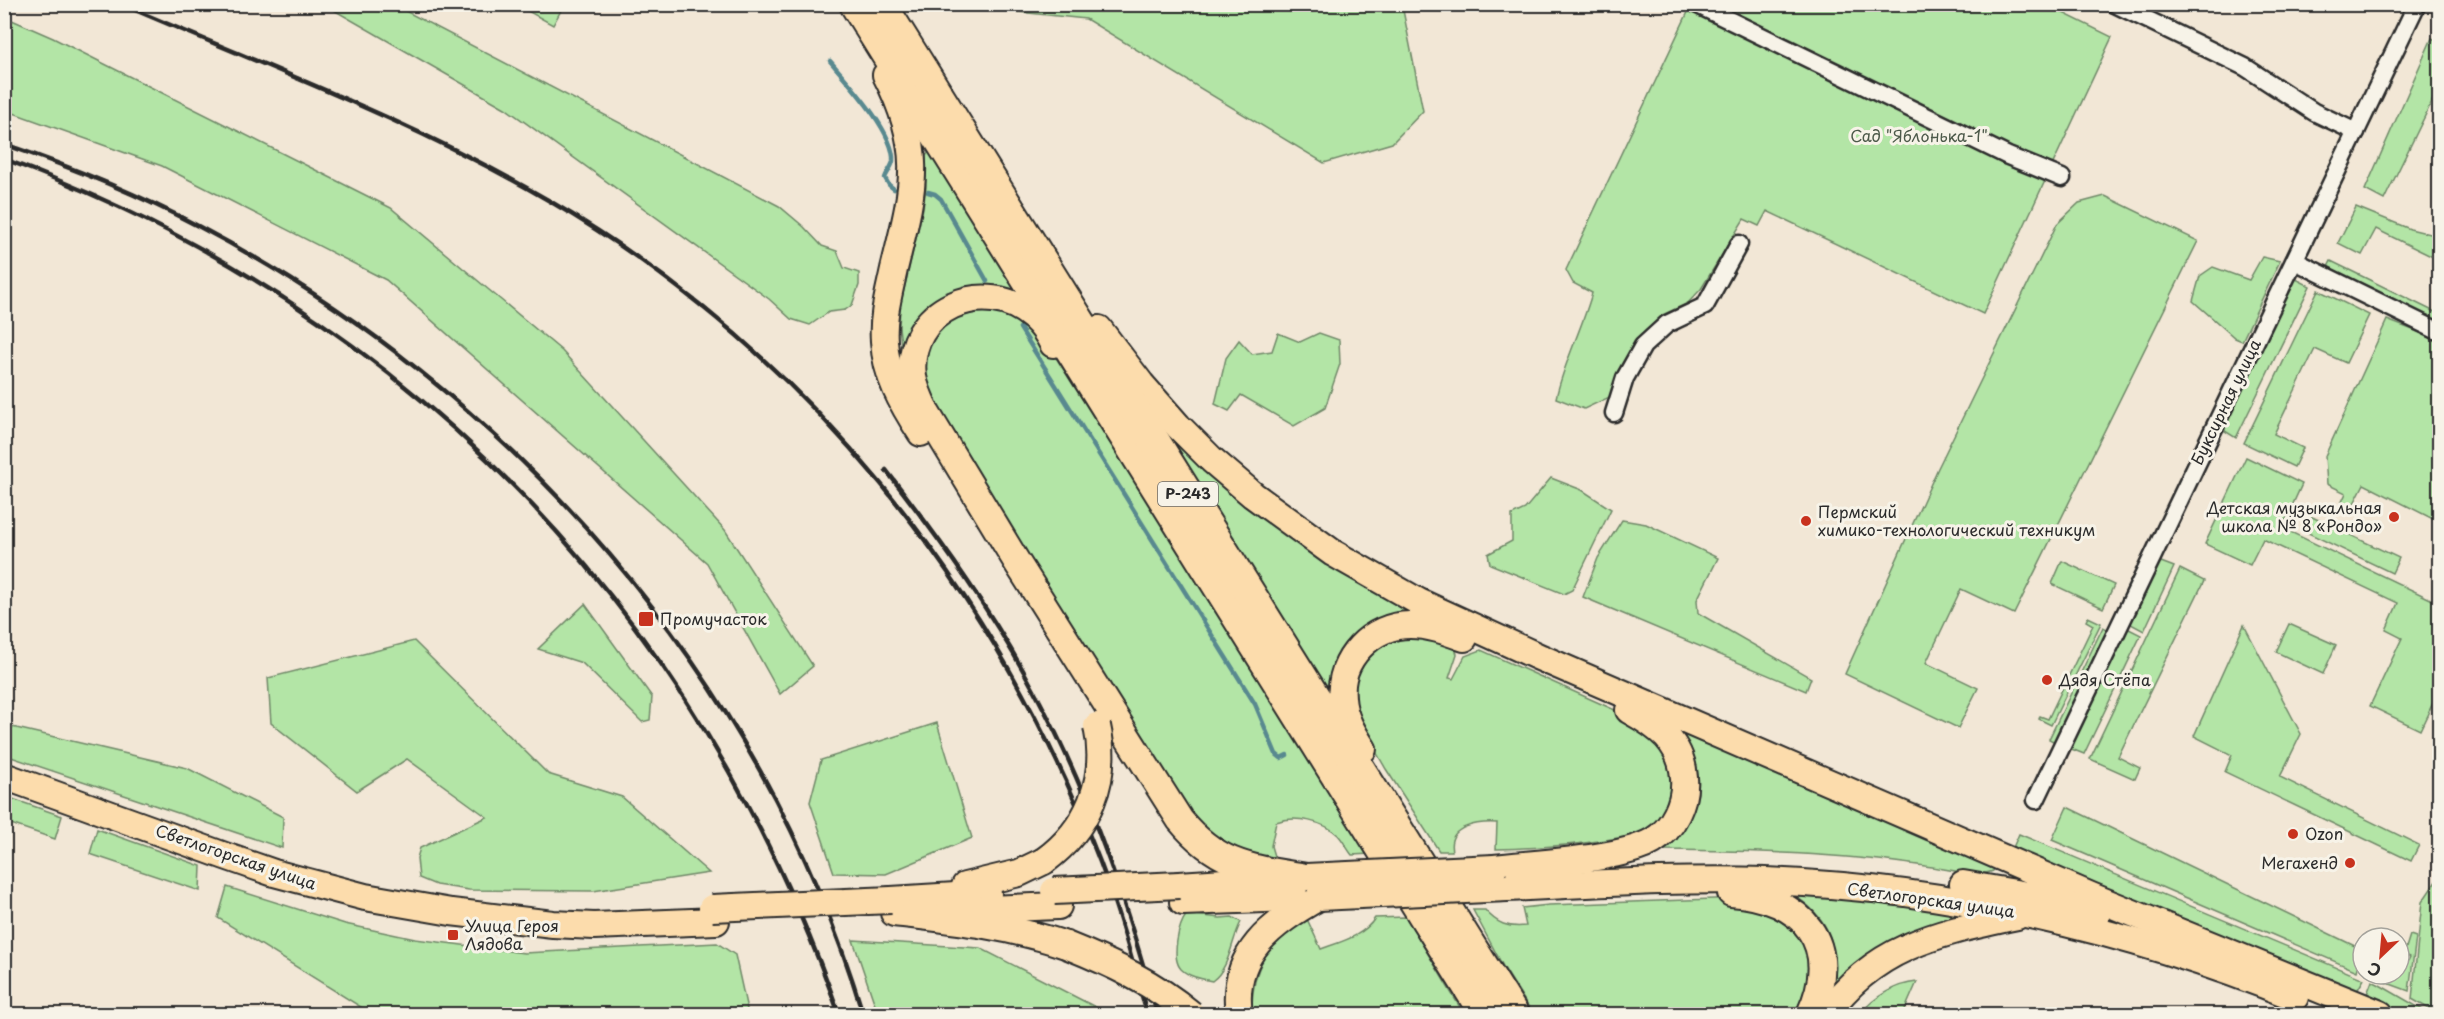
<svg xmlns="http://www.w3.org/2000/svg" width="2444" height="1019" viewBox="0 0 2444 1019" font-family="'Playpen Sans',sans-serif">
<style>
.green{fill:#b3e5a6;stroke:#6f8868;stroke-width:1.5}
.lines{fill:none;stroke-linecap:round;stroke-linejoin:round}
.stream{stroke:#59898f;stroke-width:4.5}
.street-casing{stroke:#2b2b2b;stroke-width:21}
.primary-casing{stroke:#2b2b2b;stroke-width:30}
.highway-casing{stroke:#2b2b2b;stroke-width:34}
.street{stroke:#f7f3e8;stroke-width:16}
.primary{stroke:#fcdcac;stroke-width:26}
.highway{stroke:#fcdcac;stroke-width:30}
.rail{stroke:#2b2b2b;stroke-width:4.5}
.primary-bridge-casing{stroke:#2b2b2b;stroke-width:30;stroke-linecap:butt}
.primary-bridge{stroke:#fcdcac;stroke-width:26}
.poi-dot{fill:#c8321e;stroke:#f7f3e8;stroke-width:2}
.labels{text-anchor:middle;stroke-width:6;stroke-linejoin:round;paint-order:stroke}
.shield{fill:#f7f3e8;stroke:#686764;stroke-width:1.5}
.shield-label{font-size:15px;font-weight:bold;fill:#2b2b2b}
.park-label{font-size:16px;fill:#4d5a4a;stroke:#f7f3e8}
.street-label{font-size:16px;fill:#2b2b2b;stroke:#f7f3e8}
.poi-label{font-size:16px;fill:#2b2b2b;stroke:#f7f3e8;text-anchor:start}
</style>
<rect width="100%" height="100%" fill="#f2e7d6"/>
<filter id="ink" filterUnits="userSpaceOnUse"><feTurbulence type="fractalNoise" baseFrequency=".0167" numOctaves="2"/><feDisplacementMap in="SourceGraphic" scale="12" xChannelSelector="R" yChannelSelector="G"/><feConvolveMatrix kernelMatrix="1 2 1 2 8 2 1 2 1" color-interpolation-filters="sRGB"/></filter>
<g filter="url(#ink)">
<g class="green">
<path d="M1705 4 2047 5 2112 37 1983 314 1767 211 1759 226 1744 219 1701 289 1688 303 1662 315 1639 343 1614 395 1584 409 1556 398C1564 362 1582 329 1592 293L1573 283 1566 270 1690 8Z"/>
<path d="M325 5H394L779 206 804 227 822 246 837 251 844 268 859 273V285L852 305 845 310 829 312 810 325 791 319 769 299 505 108Z"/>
<path d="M517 5H564L553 25Z"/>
<path d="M959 5H1402L1423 111 1392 143 1324 163 1086 19 960 6Z"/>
<path d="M5 17 53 38 391 208 562 351 725 530 813 666 780 694 707 563 386 280 162 166 5 110Z"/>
<path d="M2432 38 2439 42V87L2384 200 2365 190Z"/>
<path d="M933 150 1026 301 986 289 903 361 899 327 900 307 923 208 926 188V156L929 151Z"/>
<path d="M2105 196 2198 241 2014 614 1961 589 1926 663 1978 688 1958 728 1845 674 1938 468 2057 224 2079 203Z"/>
<path d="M2356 207 2410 229 2439 236V260L2376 229 2362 255 2338 243Z"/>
<path d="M2262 257 2280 261 2242 341 2235 338 2193 301 2200 276 2213 267 2249 280Z"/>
<path d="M2331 261 2439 314V322L2328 267Z"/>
<path d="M2294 278 2310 286 2236 438 2225 431V420Z"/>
<path d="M2318 290 2369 315 2346 363 2315 349 2274 434 2303 448 2294 467 2244 443Z"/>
<path d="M1000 308 1041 334 1370 854 1352 855C1347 849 1343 840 1338 835 1323 821 1295 815 1276 822L1271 846 1276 863 1259 861 1198 831 930 408 921 351 958 309Z"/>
<path d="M2387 320 2439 340V522L2364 484 2349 513 2340 506 2346 493 2327 484 2325 456Z"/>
<path d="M1278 333 1300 342 1319 333 1339 340 1340 364 1325 408 1294 426 1241 395 1229 411 1215 404 1226 358 1239 340 1252 354 1272 351Z"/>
<path d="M1170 421 1439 617 1387 621 1338 707 1159 422Z"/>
<path d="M2246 457 2302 484 2282 528 2439 603V690L2420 730 2370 706 2402 638 2386 630 2398 603 2263 539 2250 565 2205 544Z"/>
<path d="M1551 478 1582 490 1611 509 1572 590 1564 594 1490 564 1488 554 1512 541V515L1525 509Z"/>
<path d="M2310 516 2399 558 2392 573 2304 531Z"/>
<path d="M1622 520 1646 524 1718 558 1697 600 1698 613 1811 678 1806 691 1583 597 1598 558Z"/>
<path d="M2062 561 2114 585 2103 608 2052 584Z"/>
<path d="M2161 562 2174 567 2144 631 2129 623 2158 564Z"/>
<path d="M2180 569 2204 581 2118 757 2140 768 2135 779 2090 759Z"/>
<path d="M585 604 652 697 650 720 642 722 582 663 538 649Z"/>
<path d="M2088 617 2101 623 2051 725 2039 719 2040 716 2048 719 2093 625 2086 621Z"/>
<path d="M2289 624 2336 645 2323 674 2276 652Z"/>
<path d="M2244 625 2301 734 2280 777 2419 845 2411 861 2225 772 2232 755 2194 736Z"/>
<path d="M2103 627 2109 630 2055 742 2049 739Z"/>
<path d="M2127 628 2141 635 2084 754 2069 748Z"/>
<path d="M1407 634 1453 642 1457 654 1449 678 1453 679 1465 656 1481 650 1637 720 1659 735 1681 784 1652 831C1601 843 1548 848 1496 849L1497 823C1480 822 1446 825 1452 851H1439L1386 769 1363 729 1354 707 1353 687 1360 670 1370 653 1379 643Z"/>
<path d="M414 641 548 774 622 797 709 873 593 891 469 890 436 885 419 878 417 858 420 848 487 817 407 759 357 791 271 723 268 678Z"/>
<path d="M937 723 972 838 886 874 834 873 810 802 821 760Z"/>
<path d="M12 727 187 768 283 817 282 848 5 755V735Z"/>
<path d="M1685 731 1996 865 1993 871C1977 878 1944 868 1925 866 1839 853 1751 851 1663 850L1660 848 1662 846C1693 829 1706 791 1694 757 1692 750 1687 743 1683 737Z"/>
<path d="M4 796 62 816 55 839 5 822Z"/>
<path d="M2067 807 2363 950 2357 971 2052 840Z"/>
<path d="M97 829 201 866 200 891 90 854Z"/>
<path d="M2019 834 2364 979 2357 991 2011 852Z"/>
<path d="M2439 877 2440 1014H2438L2412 999 2422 902Z"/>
<path d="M227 887 345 924 415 939 524 953 717 943 735 955 748 1014H372L218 918Z"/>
<path d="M1792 891 1973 912 1833 990C1838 944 1831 919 1792 894Z"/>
<path d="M1741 898 1787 911 1815 949 1805 1014H1533L1504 968 1473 910H1485C1497 924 1508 928 1526 926L1522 908 1549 905Z"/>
<path d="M1187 914 1220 918 1232 917 1241 922C1231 941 1230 968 1212 981 1202 979 1189 977 1181 969 1171 958 1178 925 1187 914Z"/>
<path d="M1406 917 1464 1014H1252C1251 970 1267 940 1307 919L1321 949C1340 942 1364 936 1375 918Z"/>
<path d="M2410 935 2416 937 2409 991 2374 978 2376 974H2399V966L2404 968 2410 957 2404 954Z"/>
<path d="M853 940 980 948 1109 1014H878Z"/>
<path d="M2372 981 2378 984 2430 1014H2408L2368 998 2367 994Z"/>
<path d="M1917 982 1903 1014H1860C1874 997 1895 984 1917 982Z"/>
</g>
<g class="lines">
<g class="stream">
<path d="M830 61C848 82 895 133 893 161 892 167 887 172 885 178L889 185 894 189"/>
<path d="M928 192 935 194 941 199 987 281"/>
<path d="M1020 328 1255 704 1276 754 1281 758 1287 755"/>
</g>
<g class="street-casing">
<g id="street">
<path d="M1696 4 2008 156 2062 178"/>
<path d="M2115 4 2245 67 2314 112 2356 132"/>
<path d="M2295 261 2440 332"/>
<path d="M1614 413 1625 378 1643 346 1667 324 1705 306 1739 244"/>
<path d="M2036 800 2417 4"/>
</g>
</g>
<g class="primary-casing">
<g id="primary">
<path d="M886 75C926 152 913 190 894 269 889 293 882 317 884 341 886 376 902 404 921 433"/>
<path d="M1099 329 1141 384 1178 426 1212 460 1253 495 1333 553 1419 602 1539 657 2091 896 2380 1014"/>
<path d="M1053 344C1048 334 1042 325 1034 318 986 274 904 309 913 377 915 389 921 401 926 412L1018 564 1180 820C1218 866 1251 868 1306 877"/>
<path d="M1363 749C1353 733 1343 717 1342 698 1338 659 1372 625 1410 625 1429 625 1446 631 1464 638"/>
<path d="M4 776 225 856 274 873 365 897 451 912 553 924 594 926 716 921"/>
<path d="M1494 868C1534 863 1620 860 1653 841 1673 829 1686 802 1684 778 1682 743 1658 726 1629 710"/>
<path d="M1963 884 2027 895 2097 913"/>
<path d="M1179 885 1270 879"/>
<path d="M965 886 1019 873 1044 861"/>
<path d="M1507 888C1593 884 1680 878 1766 881 1947 888 2127 929 2295 997"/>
<path d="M1731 893C1804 898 1842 945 1810 1014"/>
<path d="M891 900 988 894"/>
<path d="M1183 902 1316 897"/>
<path d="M963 910 1058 906"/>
<path d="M894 913C953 920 1010 926 1066 945"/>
<path d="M1239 1014C1230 953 1272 924 1319 897"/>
<path d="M1826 1014C1875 945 1940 933 2017 916"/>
</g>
</g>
<g class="highway-casing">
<g id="highway">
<path d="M855 4 1485 1014"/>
<path d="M881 4 1513 1014"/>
</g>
</g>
<use href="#street" class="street"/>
<use href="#primary" class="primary"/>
<use href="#highway" class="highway"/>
<g class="rail">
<path d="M121 4C265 66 413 121 548 200 806 351 993 584 1100 862 1119 912 1133 963 1147 1014"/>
<path d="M4 144C71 167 136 193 198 226 511 390 761 675 863 1014"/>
<path d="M4 159C406 307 697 612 839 1014"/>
<path d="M886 470C942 542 995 616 1037 696 1091 797 1127 905 1157 1014"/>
</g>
<g class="primary-bridge-casing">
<g id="primary-bridge">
<path d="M1044 861C1088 829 1109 780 1097 726"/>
<path d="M1306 877 1494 868"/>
<path d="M1054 891 1179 885"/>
<path d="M1319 897 1507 888"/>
<path d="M712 908 891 900"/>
<path d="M1066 945C1111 963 1154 983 1191 1014"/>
</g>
</g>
<use href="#primary-bridge" class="primary-bridge"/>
</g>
</g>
<g class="poi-dot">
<circle cx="2394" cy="517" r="6"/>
<circle cx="1806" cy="521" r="6"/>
<rect x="638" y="611" width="16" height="16" rx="3"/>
<circle cx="2047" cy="680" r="6"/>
<circle cx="2293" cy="834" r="6"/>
<circle cx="2350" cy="863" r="6"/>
<rect x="447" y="929" width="12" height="12" rx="3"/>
</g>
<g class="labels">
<rect class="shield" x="1158" y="482" width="60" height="24" rx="4.5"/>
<g class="shield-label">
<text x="1188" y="499">Р-243</text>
</g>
<g class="park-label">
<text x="1919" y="142">Сад "Яблонька-1"</text>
</g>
<g class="street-label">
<text transform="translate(2226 402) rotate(-64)" y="6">Буксирная улица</text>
<text transform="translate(236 857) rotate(19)" y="6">Светлогорская улица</text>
<text transform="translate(1931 900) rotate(8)" y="6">Светлогорская улица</text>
</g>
<g class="poi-label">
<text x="2382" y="514" text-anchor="end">Детская музыкальная<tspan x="2382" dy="18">школа № 8 «Рондо»</tspan></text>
<text x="1818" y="518">Пермский<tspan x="1818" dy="18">химико-технологический техникум</tspan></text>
<text x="660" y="625">Промучасток</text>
<text x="2059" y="686">Дядя Стёпа</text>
<text x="2305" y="840">Ozon</text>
<text x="2338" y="869" text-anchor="end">Мегахенд</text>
<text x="465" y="932">Улица Героя<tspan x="465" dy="18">Лядова</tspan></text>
</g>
</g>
<rect width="2444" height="1019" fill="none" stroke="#f7f3e8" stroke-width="24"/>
<rect x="12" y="12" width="2420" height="995" fill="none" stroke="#2b2b2b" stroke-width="2" filter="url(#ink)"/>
<g transform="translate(2381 956) rotate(206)"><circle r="28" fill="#f7f3e8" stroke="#a5a39c" stroke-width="1.5"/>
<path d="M0-4.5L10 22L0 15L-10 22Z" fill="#c8321e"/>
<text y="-9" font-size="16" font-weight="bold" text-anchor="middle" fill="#2b2b2b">С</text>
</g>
</svg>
